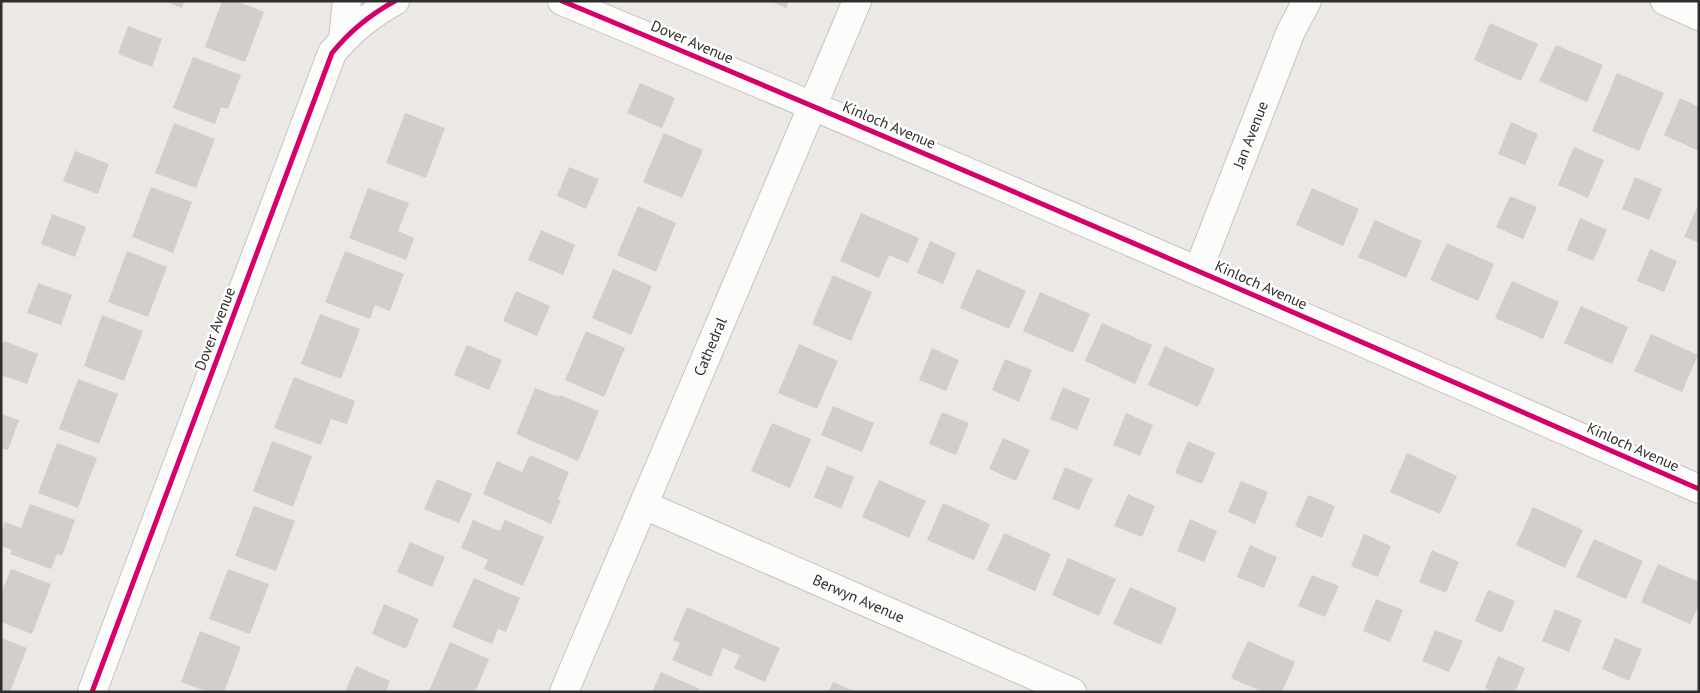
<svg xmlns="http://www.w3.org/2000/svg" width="1700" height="693" viewBox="0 0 1700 693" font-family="'PT Sans',sans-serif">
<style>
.building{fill:#d1cecb}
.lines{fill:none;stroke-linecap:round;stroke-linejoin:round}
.minor-casing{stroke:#c5c4c5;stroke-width:30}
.minor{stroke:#fcfcfb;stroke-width:28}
.cycleway-casing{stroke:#fff;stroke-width:8}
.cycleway{stroke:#d6006c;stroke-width:5}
.labels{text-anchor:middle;stroke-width:5;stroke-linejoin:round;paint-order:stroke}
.street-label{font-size:15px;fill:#2e2e2e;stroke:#fff}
</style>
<rect width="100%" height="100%" fill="#ece8e4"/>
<g class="building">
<path d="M164 1H184L182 8Z"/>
<path d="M222 1H236L264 12 245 62 205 47Z"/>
<path d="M770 1H789L786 8Z"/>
<path d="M1490 23 1538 44 1521 81 1474 60Z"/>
<path d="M128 26 162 39 152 67 118 54Z"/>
<path d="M1556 45 1603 65 1587 102 1539 81Z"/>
<path d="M193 57 241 75 228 109 221 107 215 124 173 108Z"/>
<path d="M1617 73 1664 93 1639 151 1592 131Z"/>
<path d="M640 83 675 98 662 128 627 113Z"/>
<path d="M1680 98 1699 107V151L1664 135Z"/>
<path d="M405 113 445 128 426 178 386 163Z"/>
<path d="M1511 122 1538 134 1525 165 1498 154Z"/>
<path d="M174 123 215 139 196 188 155 173Z"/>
<path d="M664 133 703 150 682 198 643 182Z"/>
<path d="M1574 147 1604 160 1588 198 1558 185Z"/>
<path d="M75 151 109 164 98 194 63 181Z"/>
<path d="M569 167 599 179 586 209 557 196Z"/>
<path d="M1635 177 1662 189 1649 220 1622 209Z"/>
<path d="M151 187 192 202 173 253 132 237Z"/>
<path d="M368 188 409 203 398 231 414 238 406 260 349 238Z"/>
<path d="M1312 188 1359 209 1343 246 1296 225Z"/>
<path d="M1510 196 1537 207 1523 239 1496 227Z"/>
<path d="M1699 203V243L1684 237Z"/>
<path d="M638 206 676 223 656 272 617 255Z"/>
<path d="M861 213 919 238 908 263 889 255 879 278 840 261Z"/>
<path d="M52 214 86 227 75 257 41 244Z"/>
<path d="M1580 218 1607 230 1593 261 1567 250Z"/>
<path d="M1375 220 1422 241 1406 278 1358 257Z"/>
<path d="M541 230 575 245 563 275 528 260Z"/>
<path d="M930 241 956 253 943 284 917 273Z"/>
<path d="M1447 243 1494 264 1478 301 1430 280Z"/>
<path d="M1650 249 1677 261 1664 292 1637 281Z"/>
<path d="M127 251 167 267 148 317 108 302Z"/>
<path d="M345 251 404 274 390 311 375 305 370 319 325 302Z"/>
<path d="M613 269 652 286 631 335 592 318Z"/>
<path d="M977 269 1026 291 1009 329 960 308Z"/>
<path d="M833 275 872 292 851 341 812 324Z"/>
<path d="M1512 281 1559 302 1543 339 1495 318Z"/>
<path d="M38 283 72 295 61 325 27 313Z"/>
<path d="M516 291 550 306 537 336 503 321Z"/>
<path d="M1040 292 1090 314 1073 353 1023 331Z"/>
<path d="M1581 306 1628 327 1612 364 1564 343Z"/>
<path d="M320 314 360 329 341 379 301 364Z"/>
<path d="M102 315 143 331 124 381 84 366Z"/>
<path d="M1102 323 1152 345 1135 384 1085 361Z"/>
<path d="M586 331 625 348 604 397 565 380Z"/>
<path d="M1651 334 1698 355 1682 392 1634 371Z"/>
<path d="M4 341 38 354 27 384 1 375V348Z"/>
<path d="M799 344 838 361 817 409 778 393Z"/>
<path d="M467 345 502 360 489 390 454 375Z"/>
<path d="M1165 346 1215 369 1198 407 1148 385Z"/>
<path d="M932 348 959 360 946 391 919 380Z"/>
<path d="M1005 359 1032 370 1019 402 992 390Z"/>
<path d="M294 377 355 401 347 424 331 419 321 445 274 428Z"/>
<path d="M78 379 118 394 99 444 59 429Z"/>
<path d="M1063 387 1090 399 1077 430 1050 419Z"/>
<path d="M535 388 559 397 560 395 599 411 578 461 516 434Z"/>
<path d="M833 406 874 423 862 452 821 435Z"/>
<path d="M942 412 969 423 956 455 929 444Z"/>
<path d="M1126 413 1153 425 1140 456 1113 445Z"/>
<path d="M1 414 19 420 8 450 1 448Z"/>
<path d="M772 423 811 439 790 488 751 471Z"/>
<path d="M1003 438 1030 450 1016 481 989 469Z"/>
<path d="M272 441 312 456 293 507 253 491Z"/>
<path d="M1188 441 1215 453 1202 484 1175 473Z"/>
<path d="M57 443 97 458 78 508 38 493Z"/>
<path d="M1407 453 1457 476 1440 514 1390 492Z"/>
<path d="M530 455 569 472 558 499 561 500 551 524 483 494 497 461 522 472Z"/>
<path d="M827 466 854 477 841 509 814 497Z"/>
<path d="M1065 467 1093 479 1079 510 1052 499Z"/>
<path d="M437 479 472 494 459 523 424 509Z"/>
<path d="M879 480 926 501 909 538 862 517Z"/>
<path d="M1241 481 1268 492 1255 524 1228 512Z"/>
<path d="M1128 494 1155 506 1142 537 1114 526Z"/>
<path d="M1308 495 1335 506 1322 538 1295 526Z"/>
<path d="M943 503 990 524 974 560 927 540Z"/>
<path d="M30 504 75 520 62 556 57 554 51 569 10 554 12 550 1 546V534L5 522 21 528Z"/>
<path d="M254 506 295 521 276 571 235 556Z"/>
<path d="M1533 507 1583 530 1565 568 1516 545Z"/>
<path d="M1190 519 1217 531 1204 562 1177 551Z"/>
<path d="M473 520 500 531 505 520 544 537 523 586 484 569 488 560 461 548Z"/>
<path d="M1004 533 1051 554 1035 591 987 570Z"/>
<path d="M1364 534 1391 546 1378 577 1351 566Z"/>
<path d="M1594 539 1643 561 1626 599 1576 577Z"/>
<path d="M410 542 445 557 432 587 397 572Z"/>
<path d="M1250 545 1277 557 1264 588 1237 577Z"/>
<path d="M1432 550 1459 562 1446 593 1419 582Z"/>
<path d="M1068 558 1116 579 1099 616 1052 595Z"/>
<path d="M1658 564 1699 582V605L1690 624 1641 602Z"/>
<path d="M11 569 51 584 32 634 1 622V594Z"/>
<path d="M228 569 269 584 250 634 209 619Z"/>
<path d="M1312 575 1339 586 1325 617 1298 606Z"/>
<path d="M474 578 520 598 506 632 498 629 492 644 452 627Z"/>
<path d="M1130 587 1177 608 1161 645 1113 624Z"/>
<path d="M1488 590 1515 601 1502 633 1475 621Z"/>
<path d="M1376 599 1403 610 1390 642 1363 631Z"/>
<path d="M384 604 419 619 406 649 372 634Z"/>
<path d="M687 607 780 648 765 682 734 668 740 655 723 648 711 677 672 660 680 643 673 640Z"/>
<path d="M1555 609 1582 620 1569 652 1542 641Z"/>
<path d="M1435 630 1463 641 1449 672 1422 661Z"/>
<path d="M200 631 241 647 224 692H208L181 682Z"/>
<path d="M1 638 27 648 10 692H1Z"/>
<path d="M1615 638 1642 649 1629 681 1602 669Z"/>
<path d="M1248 641 1295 662 1282 692H1263L1231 678Z"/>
<path d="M450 642 489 659 475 692 429 691Z"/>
<path d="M1498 656 1525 668 1515 692H1494L1485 688Z"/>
<path d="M356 666 390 681 386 692H345Z"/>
<path d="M661 672 700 689 698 692H652Z"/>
<path d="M833 682 856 692H828Z"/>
</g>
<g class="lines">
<g class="minor-casing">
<g id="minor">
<path d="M562 1C943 159 1321 324 1699 489"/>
<path d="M1665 1 1699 16"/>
<path d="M343 39 347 1"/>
<path id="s1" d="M1198 271 1291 31 1307 1"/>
<path id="s2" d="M644 505 1072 692"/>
<path d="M92 692 332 53C349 32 371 14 395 1"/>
<path id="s3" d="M564 692 857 1"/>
</g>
</g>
<use href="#minor" class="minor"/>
<g class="cycleway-casing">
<g id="cycleway">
<path d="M562 1C943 159 1321 324 1699 489"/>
<path d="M92 692 332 53C349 32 371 14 395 1"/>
</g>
</g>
<use href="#cycleway" class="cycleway"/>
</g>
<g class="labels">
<g class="street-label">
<text transform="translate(692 42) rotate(23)" y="5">Dover Avenue</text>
<text transform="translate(889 125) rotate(23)" y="5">Kinloch Avenue</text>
<text dy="5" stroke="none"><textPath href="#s1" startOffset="146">Jan Avenue</textPath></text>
<text transform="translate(1261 285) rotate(24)" y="5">Kinloch Avenue</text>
<text transform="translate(215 329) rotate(-69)" y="5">Dover Avenue</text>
<text dy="5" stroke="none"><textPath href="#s3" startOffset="375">Cathedral</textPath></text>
<text transform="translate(1633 447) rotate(24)" y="5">Kinloch Avenue</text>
<text dy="5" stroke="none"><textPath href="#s2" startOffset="234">Berwyn Avenue</textPath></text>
</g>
</g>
<rect width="1700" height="693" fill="none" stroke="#2e2e2e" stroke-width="5"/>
</svg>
